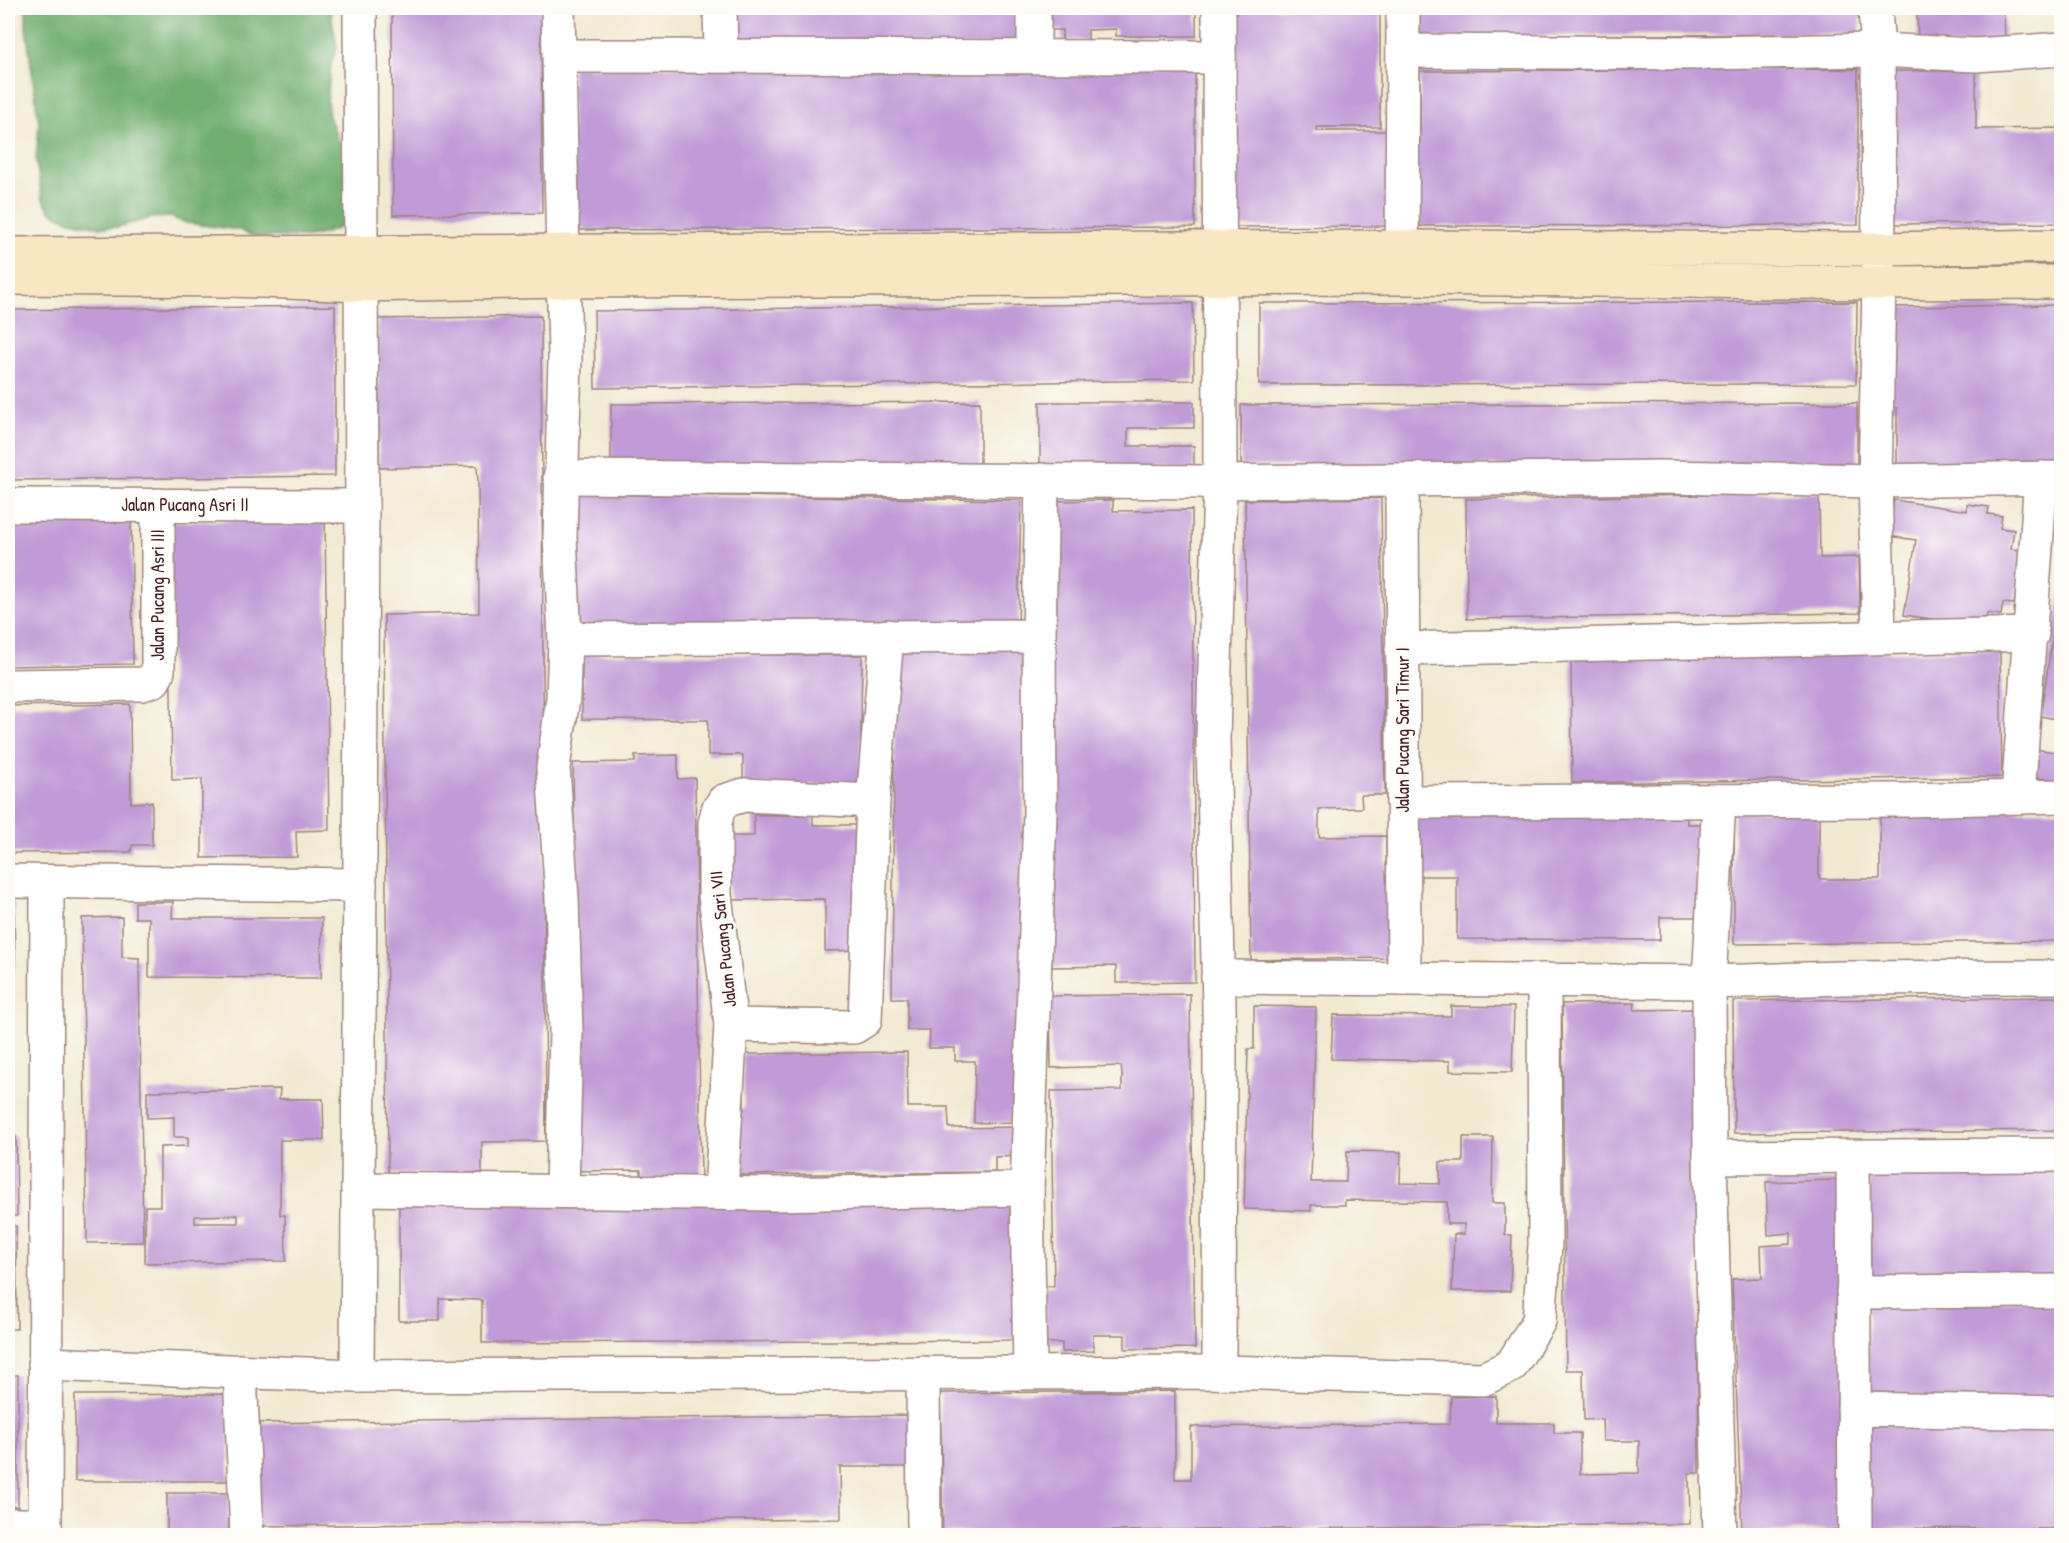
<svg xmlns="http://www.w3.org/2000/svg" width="2069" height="1543" viewBox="0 0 2069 1543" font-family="'Patrick Hand',sans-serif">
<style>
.forest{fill:#6fad6e;stroke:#5c664c;stroke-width:1.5}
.building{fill:#c19bd7;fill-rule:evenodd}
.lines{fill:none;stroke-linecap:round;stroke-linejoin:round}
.minor-casing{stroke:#9e847e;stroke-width:36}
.secondary-casing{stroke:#9e847e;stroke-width:36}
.minor{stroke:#fff;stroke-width:33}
.secondary{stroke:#f9e7c3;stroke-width:33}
.labels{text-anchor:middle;stroke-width:6;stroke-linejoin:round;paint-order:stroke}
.street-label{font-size:18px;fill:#4a1f2b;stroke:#fdfcf7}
</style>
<rect width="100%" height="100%" fill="#fdfcf7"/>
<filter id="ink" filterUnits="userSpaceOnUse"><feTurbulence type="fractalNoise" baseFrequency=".0167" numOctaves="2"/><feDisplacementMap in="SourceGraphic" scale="12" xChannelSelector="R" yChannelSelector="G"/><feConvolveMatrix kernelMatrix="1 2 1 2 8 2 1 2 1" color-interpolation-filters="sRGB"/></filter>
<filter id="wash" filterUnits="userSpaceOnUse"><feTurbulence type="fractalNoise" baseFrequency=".008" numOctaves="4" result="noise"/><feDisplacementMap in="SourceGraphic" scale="24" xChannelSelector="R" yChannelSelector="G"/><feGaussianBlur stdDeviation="1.35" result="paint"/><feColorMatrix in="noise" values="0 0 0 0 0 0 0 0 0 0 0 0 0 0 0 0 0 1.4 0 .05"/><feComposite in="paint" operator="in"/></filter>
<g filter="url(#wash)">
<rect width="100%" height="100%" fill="#f1ead1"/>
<path class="forest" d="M26 8H330L337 47 331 64 327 101 329 117 342 148 352 196 350 212 341 227 326 233 309 237H255L239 230 187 223 170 217 151 218 117 227H100L67 220 51 212 42 198 36 160 39 124 26 28Z"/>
<g id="blocks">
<g class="building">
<path d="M392 8H541L542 213 393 215Z"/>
<path d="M731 8H1024V44L732 49Z"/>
<path d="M1050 8H1196V36H1116V29L1088 30V40H1062V30H1049Z"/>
<path d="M1235 8H1380V127H1317V131H1388V226L1235 227Z"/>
<path d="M1415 8H1860V34L1470 36 1415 39Z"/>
<path d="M1917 8H2004L2005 44 1918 46Z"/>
<path d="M1195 65V227L572 230V67Z"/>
<path d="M1858 69V225L1413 226V131L1420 130V71Z"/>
<path d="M1890 71H1976V129L2061 128V223L1890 224Z"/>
<path d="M1857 302 1856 384 1259 385V303Z"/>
<path d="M1193 303 1194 380 595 388 594 311Z"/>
<path d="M2061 305V464L1897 467V408H1886V307Z"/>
<path d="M335 306V476L8 480V310Z"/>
<path d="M541 316 546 1141 482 1142V1173L388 1174 384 615 479 613 478 482 477 466 379 468 378 319Z"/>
<path d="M980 402V469L611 471V404Z"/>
<path d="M1040 402H1194V428H1128V446H1194V469H1040Z"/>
<path d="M1857 403V465L1241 466V405Z"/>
<path d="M1819 493 1820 558 1859 557 1860 613 1467 619 1466 499Z"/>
<path d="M578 494 1021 500 1018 630 575 625Z"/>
<path d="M1381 498 1385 795H1361L1362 808 1319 809V837L1386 836 1388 958 1251 960 1245 500Z"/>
<path d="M1113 500V511L1192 510 1195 982 1116 983V966L1052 967 1049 501Z"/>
<path d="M1894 500 1967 511V504L1989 507 1988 514 2002 516 2000 528 2014 530 2011 549 2022 550 2014 604 2003 603 2001 615 1987 613 1985 627 1904 615 1916 540 1888 536Z"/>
<path d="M131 519 133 664 8 666V521Z"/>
<path d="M325 519 329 830 296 831 297 857 202 858V779L172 780 169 522Z"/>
<path d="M2060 593H2061V720L2040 716Z"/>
<path d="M895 648 1025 649 1021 1122 974 1123 975 1061H955V1048H929L930 1030H907V998H892Z"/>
<path d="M2000 651 2002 777 1572 783 1571 656Z"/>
<path d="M582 654 862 655 860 785H743V755H708V720L582 719Z"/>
<path d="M130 704 131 803 152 802V845H132L131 852 8 853V706Z"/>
<path d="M2036 749 2061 753V781L2031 777Z"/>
<path d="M678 755V779L695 778 701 1179 641 1180V1170L579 1171 573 763 635 762V756Z"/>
<path d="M2061 810V941L1734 944V812H1819V879H1880V811Z"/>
<path d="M1414 811 1687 812V824H1709L1703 917H1660V940L1457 939V876H1414Z"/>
<path d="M754 815H813V825H862L863 950 825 951V899L729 900V836H754Z"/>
<path d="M135 902H173L172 918H322L321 978 149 977V918H135Z"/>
<path d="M8 903H14L15 969H8Z"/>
<path d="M122 917V957L139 958 143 1242 87 1243 82 918Z"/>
<path d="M1190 994 1195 1348 1125 1349V1335H1093L1094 1351 1062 1352V1343H1045V1286H1054L1051 1091 1122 1090V1074L1121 1066 1051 1068 1050 996Z"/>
<path d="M2061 997V1130L1734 1133 1733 1001Z"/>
<path d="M1635 1003 1634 1010 1694 1009 1699 1473H1689L1690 1524 943 1533 940 1393 1175 1391V1479H1191V1427L1450 1424 1451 1397 1496 1396V1423H1554V1433H1580V1474L1639 1473V1441H1603L1602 1419 1584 1420 1583 1370H1566L1563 1118 1562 1004Z"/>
<path d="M1254 1006 1316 1007 1311 1182H1346L1347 1151 1401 1152 1400 1183 1440 1184V1162H1463V1137H1493L1492 1203H1505V1235H1512L1510 1291H1452L1454 1234H1464V1224H1447V1202L1345 1200V1205H1311V1211L1244 1209 1248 1049H1254Z"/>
<path d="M1451 1006 1514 1007 1512 1072 1450 1071V1061L1331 1059 1333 1015 1451 1016Z"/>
<path d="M907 1052 908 1107H948L949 1128 1021 1127V1156L995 1157V1172L734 1175 733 1109H744L743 1054Z"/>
<path d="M280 1089 279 1099H323L324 1140H280V1215H285L286 1261 145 1263V1206H160V1147L188 1146V1137H174V1117L147 1118V1091ZM238 1215V1223H195V1216Z"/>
<path d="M8 1136H16L17 1216H8Z"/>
<path d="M2061 1171V1278L1869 1280 1868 1172Z"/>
<path d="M1838 1180 1851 1529 1742 1533 1732 1279 1762 1278 1761 1246 1791 1244V1233L1768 1235 1766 1182Z"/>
<path d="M1020 1200V1340L482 1343V1300L440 1299V1321H399V1203Z"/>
<path d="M16 1226 17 1329H8V1227Z"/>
<path d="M2061 1299V1406L1868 1407V1300Z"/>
<rect x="8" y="1375" width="10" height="131"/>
<path d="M229 1394V1481H75V1395Z"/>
<path d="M918 1415 919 1467H840L841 1519 258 1526 256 1423Z"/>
<path d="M1866 1420 2061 1422V1529L1865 1528Z"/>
<rect x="167" y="1493" width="62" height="43"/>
</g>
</g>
</g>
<g filter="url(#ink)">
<use href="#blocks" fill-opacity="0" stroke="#9e847e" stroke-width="1.5"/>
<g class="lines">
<g class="minor-casing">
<g id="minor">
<path d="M558 8 565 358 560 536 565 639 563 698 553 768 562 898 566 1033 562 1190"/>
<path d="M720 8 721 55"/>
<path d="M1875 8 1878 50 1879 283 1875 481 1879 637"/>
<path d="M1403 51 1701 53 1878 50 1975 55 2062 49"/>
<path d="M1034 55V8"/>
<path d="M560 56 1219 57"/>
<path d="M1402 276 1403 8"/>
<path d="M560 477 1214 482 1663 477 1875 481 2062 478"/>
<path d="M1402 481 1404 979"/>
<path d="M8 505 362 506"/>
<path d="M565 639 1039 636"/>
<path d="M1402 649 2032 634"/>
<path d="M8 686 142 684 154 680 158 671V505"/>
<path d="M2018 796 2041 478"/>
<path d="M1719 801 1709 982 1710 1157 1720 1536"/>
<path d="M1403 802 1907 800 2062 796"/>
<path d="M8 881 360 885"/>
<path d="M1218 977 1709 982 1841 978 2062 977"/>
<path d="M731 1025 854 1027 865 1020 873 801 887 636"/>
<path d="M1710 1157 2062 1155"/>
<path d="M1853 1157 1855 1536"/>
<path d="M358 1189 774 1194 1027 1189"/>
<path d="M721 1192 731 1025 715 895V823L718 810 724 801 744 795 873 801"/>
<path d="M1853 1292 2062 1291"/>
<path d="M45 1364 357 1376 1219 1372 1483 1379 1511 1366 1539 1321 1545 1245 1544 980"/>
<path d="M240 1371 247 1536"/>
<path d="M1030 1372 1027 1189 1040 812 1039 636 1042 480"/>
<path d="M1219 1372 1220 1053 1213 738 1220 482 1219 8"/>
<path d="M923 1373 924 1536"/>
<path d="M357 1376 362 506 360 8"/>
<path d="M1854 1409 2062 1413"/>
<path d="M8 1525H45"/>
<path d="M45 1536 47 882"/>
</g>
</g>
<g class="secondary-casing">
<g id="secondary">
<path d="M8 254 1402 247 1879 249 2062 246"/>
<path d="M8 278 231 280 362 285 564 281 1402 278 1879 283 2062 282"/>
</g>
</g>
<use href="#minor" class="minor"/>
<use href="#secondary" class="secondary"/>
</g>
</g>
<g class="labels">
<g class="street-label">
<text x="185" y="511">Jalan Pucang Asri II</text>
<text transform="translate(158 595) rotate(-90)" y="6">Jalan Pucang Asri III</text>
<text transform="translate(1403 730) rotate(-90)" y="6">Jalan Pucang Sari Timur I</text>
<text transform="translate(723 939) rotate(-96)" y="6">Jalan Pucang Sari VII</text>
</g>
</g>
<rect width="2069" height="1543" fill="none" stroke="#fdfcf7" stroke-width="30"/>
</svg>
